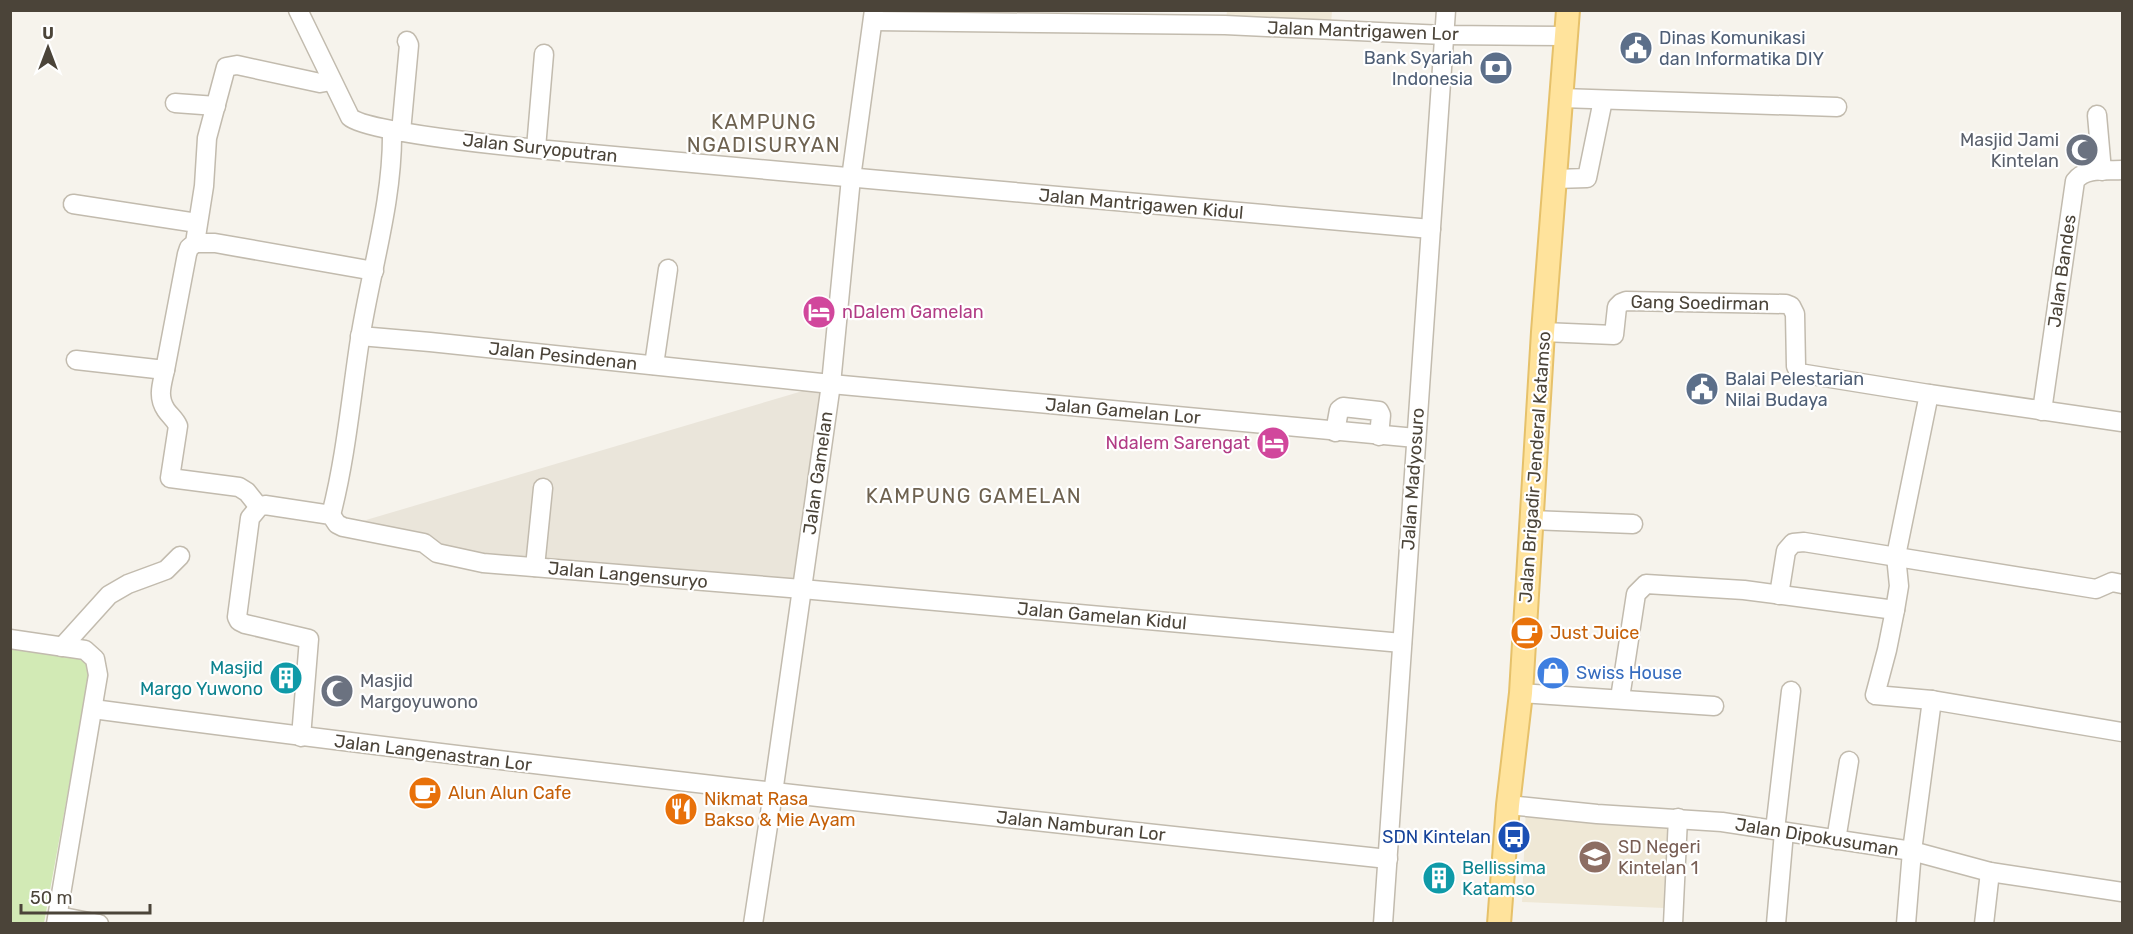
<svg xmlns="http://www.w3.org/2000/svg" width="2133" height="934" viewBox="0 0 2133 934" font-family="Rubik,sans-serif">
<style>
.residential{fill:#eae5da}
.education{fill:#efe8d6}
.green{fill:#d2eab5}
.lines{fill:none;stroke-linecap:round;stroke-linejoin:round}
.minor-casing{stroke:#c2bbae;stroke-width:21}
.major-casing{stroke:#e6c16a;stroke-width:26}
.minor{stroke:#fff;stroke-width:18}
.major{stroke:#ffe39c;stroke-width:22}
.labels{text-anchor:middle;stroke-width:4.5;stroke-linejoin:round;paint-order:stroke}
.street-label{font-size:18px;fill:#4b4439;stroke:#fff}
.service-label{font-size:18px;fill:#4e5e75;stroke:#fff;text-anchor:start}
.worship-label{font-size:18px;fill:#5b616d;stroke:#fff;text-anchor:end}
.hotel-label{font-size:18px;fill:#b23c85;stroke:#fff;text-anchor:start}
.food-label{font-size:18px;fill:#c56008;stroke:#fff;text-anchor:start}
.culture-label{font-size:18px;fill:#0d838f;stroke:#fff;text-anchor:end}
.shop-label{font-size:18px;fill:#366cbe;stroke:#fff;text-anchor:start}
.transit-label{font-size:18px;fill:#164399;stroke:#fff;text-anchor:end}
.education-label{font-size:18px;fill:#785e54;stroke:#fff;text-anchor:start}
.neighbourhood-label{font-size:20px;letter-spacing:1.5px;fill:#6e6250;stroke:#fff}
</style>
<rect width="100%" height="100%" fill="#f6f3ec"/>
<path class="residential" d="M823 385 795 594 483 561 339 528Z"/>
<g class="education">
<path d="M1227 11H1332L1331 24 1226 20Z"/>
<path d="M1526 806 1668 812 1664 908 1522 902Z"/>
</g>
<path class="green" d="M11 647 74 656 86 663 89 677 44 923 11 924Z"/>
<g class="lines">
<g class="minor-casing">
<g id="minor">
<path d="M298 10 350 117C366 133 517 147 548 150 842 177 1137 203 1431 229"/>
<path d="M873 21 1225 25 1444 35 1566 36"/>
<path d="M1561 98 1837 107"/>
<path d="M175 103 216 106"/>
<path d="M2097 115 2102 171"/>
<path d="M401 132 409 45 407 41"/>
<path d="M536 148 544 54"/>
<path d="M1555 179 1587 178 1603 100"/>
<path d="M73 204 197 223"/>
<path d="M195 243H215L374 271"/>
<path d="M1543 332 1614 335 1617 307 1621 303 1626 301 1786 304 1791 306 1795 314 1796 366 1799 373 1929 394"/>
<path d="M360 336 430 342 831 384 1416 438"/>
<path d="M76 360 165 370 187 254 189 248 195 243 204 186 207 138 226 67 237 65 320 83 331 81"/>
<path d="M654 365 668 269"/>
<path d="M165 370C162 384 157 397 166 410 170 416 175 419 178 426L170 478 239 487 247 492 259 507"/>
<path d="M2042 411 2075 181C2085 167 2107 171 2122 170"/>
<path d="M2122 422 1929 394 1896 556 1899 586 1895 610 1887 650 1875 695 1932 700 2122 732"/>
<path d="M1335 432 1339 410 1343 407 1379 411 1381 415 1379 436"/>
<path d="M331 515C346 457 351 397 360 339 371 269 393 201 392 131"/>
<path d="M1531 520 1633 524"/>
<path d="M535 567 543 488"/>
<path d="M1779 595 1786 551 1793 543 1804 542 2096 589 2112 582 2122 584"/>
<path d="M10 639 85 650 95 659 98 675 56 924"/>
<path d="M62 647 109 595 128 584 166 570 180 556"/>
<path d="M1521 693 1714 706"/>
<path d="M1620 698 1636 594 1646 584 1744 590 1895 610"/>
<path d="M93 709C524 766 956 813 1388 859"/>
<path d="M301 737 309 639 245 624 239 621 237 617 250 518 259 507 265 505 331 515 337 524 343 527 424 543 437 553 483 563 802 589 1402 643"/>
<path d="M1508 805 1597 814 1722 822 1912 851 1990 872 2122 892"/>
<path d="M1775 830 1791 691"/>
<path d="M1836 840 1849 761"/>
<path d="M58 916 99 924"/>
<path d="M753 924 773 793 831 384 851 178 874 10"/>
<path d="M1383 924 1446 10"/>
<path d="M1673 924 1678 818"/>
<path d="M1776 924 1784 832"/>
<path d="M1906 924 1912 851 1932 700"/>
<path d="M1984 924 1990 872"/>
</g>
</g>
<g class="major-casing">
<path id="major" d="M1499 924 1508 805 1521 693 1543 332 1568 10"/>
</g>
<use href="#minor" class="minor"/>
<use href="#major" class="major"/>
</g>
<defs>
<g id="civic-disc" transform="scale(1.725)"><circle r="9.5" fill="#5c6f8a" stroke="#fff"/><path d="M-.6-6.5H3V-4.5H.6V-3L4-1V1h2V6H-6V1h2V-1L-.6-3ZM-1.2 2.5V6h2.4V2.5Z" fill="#fff"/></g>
<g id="bank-disc" transform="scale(1.725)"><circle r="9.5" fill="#5c6f8a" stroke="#fff"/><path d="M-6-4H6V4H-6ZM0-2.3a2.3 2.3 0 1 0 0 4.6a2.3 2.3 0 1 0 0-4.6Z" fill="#fff"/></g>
<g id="mosque-disc" transform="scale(1.725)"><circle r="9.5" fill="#6b7280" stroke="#fff"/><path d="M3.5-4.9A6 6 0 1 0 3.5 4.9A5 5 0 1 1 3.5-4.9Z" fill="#fff"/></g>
<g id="hotel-disc" transform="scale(1.725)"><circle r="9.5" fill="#d1479c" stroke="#fff"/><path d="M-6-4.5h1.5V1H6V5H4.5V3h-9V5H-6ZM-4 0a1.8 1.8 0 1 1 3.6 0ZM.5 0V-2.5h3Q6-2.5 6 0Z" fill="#fff"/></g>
<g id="cafe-disc" transform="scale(1.725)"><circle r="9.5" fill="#e8710a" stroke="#fff"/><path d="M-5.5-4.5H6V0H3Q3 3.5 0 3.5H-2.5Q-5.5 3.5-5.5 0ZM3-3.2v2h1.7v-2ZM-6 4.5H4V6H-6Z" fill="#fff"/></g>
<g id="shop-disc" transform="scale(1.725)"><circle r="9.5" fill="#3f7fe0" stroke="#fff"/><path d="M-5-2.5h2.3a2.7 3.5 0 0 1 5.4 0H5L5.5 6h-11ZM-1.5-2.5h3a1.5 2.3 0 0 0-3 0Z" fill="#fff"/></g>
<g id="building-disc" transform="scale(1.725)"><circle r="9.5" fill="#0f9aa8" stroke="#fff"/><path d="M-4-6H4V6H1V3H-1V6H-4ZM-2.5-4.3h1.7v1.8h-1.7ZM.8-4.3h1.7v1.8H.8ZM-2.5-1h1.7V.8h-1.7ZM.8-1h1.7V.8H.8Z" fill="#fff"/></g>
<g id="restaurant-disc" transform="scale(1.725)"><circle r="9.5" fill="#e8710a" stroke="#fff"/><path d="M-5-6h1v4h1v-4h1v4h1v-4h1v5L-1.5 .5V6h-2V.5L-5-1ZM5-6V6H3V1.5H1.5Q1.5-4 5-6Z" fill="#fff"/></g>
<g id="bus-disc" transform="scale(1.725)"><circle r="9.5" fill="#1a4fb4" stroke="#fff"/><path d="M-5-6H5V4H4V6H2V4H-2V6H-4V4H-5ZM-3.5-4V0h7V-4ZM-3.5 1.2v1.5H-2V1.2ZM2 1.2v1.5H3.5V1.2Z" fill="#fff"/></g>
<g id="school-disc" transform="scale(1.725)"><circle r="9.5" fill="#8d6e63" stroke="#fff"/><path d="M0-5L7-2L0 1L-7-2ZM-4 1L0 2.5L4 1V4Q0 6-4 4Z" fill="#fff"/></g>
</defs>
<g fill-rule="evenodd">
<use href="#civic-disc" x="1636" y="48"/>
<use href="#bank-disc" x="1496" y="68"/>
<use href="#mosque-disc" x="2082" y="150"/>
<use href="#hotel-disc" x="819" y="312"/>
<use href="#civic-disc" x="1702" y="389"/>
<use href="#hotel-disc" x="1273" y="443"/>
<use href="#cafe-disc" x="1527" y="633"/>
<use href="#shop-disc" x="1553" y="673"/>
<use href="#building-disc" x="286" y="678"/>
<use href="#mosque-disc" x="337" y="691"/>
<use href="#cafe-disc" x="425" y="793"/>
<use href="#restaurant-disc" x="681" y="809"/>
<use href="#bus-disc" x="1514" y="837"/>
<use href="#school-disc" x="1595" y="857"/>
<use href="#building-disc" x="1439" y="878"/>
</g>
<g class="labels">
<g class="street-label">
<text transform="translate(1363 31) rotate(2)" y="6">Jalan Mantrigawen Lor</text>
<text transform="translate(540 148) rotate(6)" y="6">Jalan Suryoputran</text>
<text transform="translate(1141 204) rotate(5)" y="6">Jalan Mantrigawen Kidul</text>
<text transform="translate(2062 271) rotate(-82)" y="6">Jalan Bandes</text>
<text transform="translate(1700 303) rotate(1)" y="6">Gang Soedirman</text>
<text transform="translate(563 356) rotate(6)" y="6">Jalan Pesindenan</text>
<text transform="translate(1123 411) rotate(5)" y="6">Jalan Gamelan Lor</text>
<text transform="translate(1535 467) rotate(-86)" y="6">Jalan Brigadir Jenderal Katamso</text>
<text transform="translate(818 473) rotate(-82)" y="6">Jalan Gamelan</text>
<text transform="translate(1413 479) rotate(-86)" y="6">Jalan Madyosuro</text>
<text transform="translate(628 575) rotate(5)" y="6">Jalan Langensuryo</text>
<text transform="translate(1102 616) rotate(5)" y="6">Jalan Gamelan Kidul</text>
<text transform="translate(433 753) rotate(7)" y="6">Jalan Langenastran Lor</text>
<text transform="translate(1081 826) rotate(6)" y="6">Jalan Namburan Lor</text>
<text transform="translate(1817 837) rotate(9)" y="6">Jalan Dipokusuman</text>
</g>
<g class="service-label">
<text x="1659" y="44">Dinas Komunikasi<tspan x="1659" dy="21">dan Informatika DIY</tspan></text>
<text x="1473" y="64" text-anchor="end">Bank Syariah<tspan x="1473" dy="21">Indonesia</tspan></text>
<text x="1725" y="385">Balai Pelestarian<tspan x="1725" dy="21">Nilai Budaya</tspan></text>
</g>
<g class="worship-label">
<text x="2059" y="146">Masjid Jami<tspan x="2059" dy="21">Kintelan</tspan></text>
<text x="360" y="687" text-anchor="start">Masjid<tspan x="360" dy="21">Margoyuwono</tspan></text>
</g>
<g class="hotel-label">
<text x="842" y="318">nDalem Gamelan</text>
<text x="1250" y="449" text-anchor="end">Ndalem Sarengat</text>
</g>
<g class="food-label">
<text x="1550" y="639">Just Juice</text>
<text x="448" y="799">Alun Alun Cafe</text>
<text x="704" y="805">Nikmat Rasa<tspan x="704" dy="21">Bakso &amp; Mie Ayam</tspan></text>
</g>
<g class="culture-label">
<text x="263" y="674">Masjid<tspan x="263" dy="21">Margo Yuwono</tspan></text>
<text x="1462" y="874" text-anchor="start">Bellissima<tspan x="1462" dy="21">Katamso</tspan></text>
</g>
<g class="shop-label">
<text x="1576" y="679">Swiss House</text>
</g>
<g class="transit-label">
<text x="1491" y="843">SDN Kintelan</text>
</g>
<g class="education-label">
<text x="1618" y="853">SD Negeri<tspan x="1618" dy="21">Kintelan 1</tspan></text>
</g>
<g class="neighbourhood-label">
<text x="764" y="129">KAMPUNG<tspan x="764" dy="23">NGADISURYAN</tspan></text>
<text x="974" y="503">KAMPUNG GAMELAN</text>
</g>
</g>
<rect width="2133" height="934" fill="none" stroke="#4b4439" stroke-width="24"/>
<g transform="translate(48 48)" stroke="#ffffff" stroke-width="4.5" paint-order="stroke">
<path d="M0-4.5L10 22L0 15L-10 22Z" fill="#4b4439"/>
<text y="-9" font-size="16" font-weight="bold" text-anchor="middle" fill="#4b4439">U</text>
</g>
<path d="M21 904v9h129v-9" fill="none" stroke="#4b4439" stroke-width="3"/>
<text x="30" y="904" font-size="18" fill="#4b4439" stroke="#ffffff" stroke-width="4.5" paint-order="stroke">50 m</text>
</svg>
